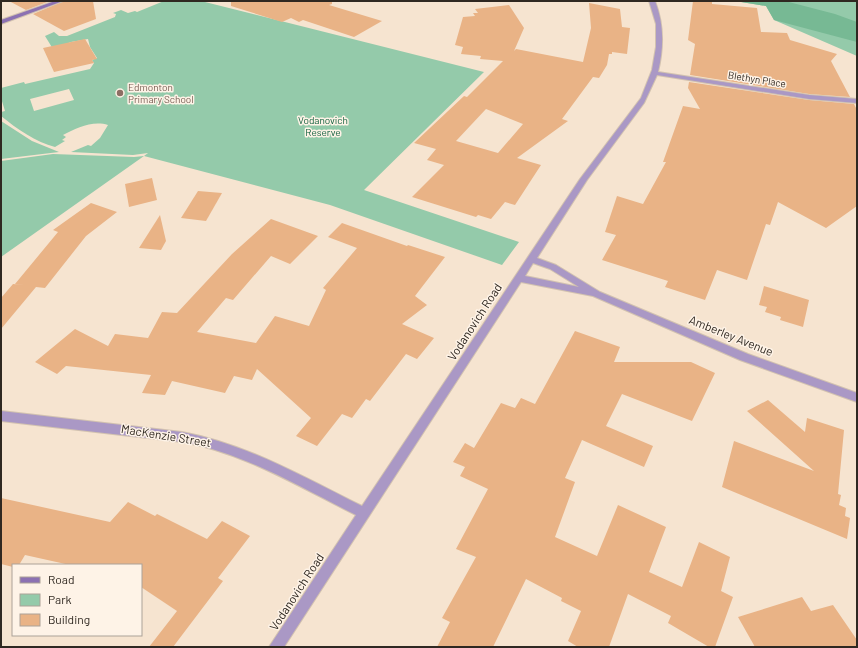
<svg xmlns="http://www.w3.org/2000/svg" width="858" height="648" viewBox="0 0 858 648" font-family="Barlow,sans-serif">
<style>
.green{fill:#94caaa;fill-rule:evenodd}
.forest{fill:#77b994}
.building{fill:#e9b386;fill-rule:evenodd}
.lines{fill:none;stroke-linecap:round;stroke-linejoin:round}
.street-casing{stroke:#d2c2b0;stroke-width:2}
.secondary-casing{stroke:#d2c2b0;stroke-width:2}
.street{fill:#aa98c5;fill-rule:evenodd}
.secondary{fill:#8c71b2;fill-rule:evenodd}
.education-dot{fill:#8d6e63;stroke:#fef3e7;stroke-width:1.5}
.labels{text-anchor:middle;stroke-width:3;stroke-linejoin:round;paint-order:stroke}
.far-street-label{font-size:10px;fill:#2f2821;stroke:#fef3e7}
.far-education-label{font-size:10px;fill:#785e54;stroke:#fef3e7;text-anchor:start}
.far-park-label{font-size:10px;fill:#0d5e3b;stroke:#fef3e7}
.street-label{font-size:12px;fill:#2f2821;stroke:#fef3e7}
</style>
<rect width="100%" height="100%" fill="#f6e4d0"/>
<g class="green">
<path d="M164 1H201L484 72 364 190 519 242 502 265 330 205 144 156 1 257V161L53 154 134 157 144 156 148 153 133 155 71 152 88 145 91 146 100 138 108 125C93 120 76 128 63 135L66 137 62 140 65 141 55 147C36 142 17 129 1 116V112L5 111 1 98V88L24 82 25 84 90 69 94 63 92 60 97 58 90 47 88 39 71 42 53 49 45 36 54 32 59 36H67L115 17 116 14 113 13 121 10 128 13 135 11 137 12ZM69 89 74 100 34 111 30 99Z"/>
<path d="M735 1H857V56L774 20 766 6Z"/>
<path d="M1 121 32 141 59 152 1 159Z"/>
</g>
<path class="forest" d="M735 1H785L835 14 857 22V42L774 20 766 6Z"/>
<g class="building">
<path d="M9 1H50L26 10Z"/>
<path d="M64 1H93L96 19 64 31 33 14Z"/>
<path d="M231 1H332V4L329 5 382 21 354 37 303 20 299 22 291 18 282 22 231 6Z"/>
<path d="M693 1H712V4L757 8 761 32 787 33 790 40 837 54 831 61 850 97 809 94 690 75 695 44 688 40Z"/>
<path d="M589 3 620 9 622 27 630 28 627 54 612 52V54H609L607 65 599 78 593 77 562 119 568 121 517 158 541 165 515 205 505 202 491 219 478 215 476 217 412 197 444 165 427 160 436 149 414 143 464 96 467 97 503 61 480 59 481 56 461 54 463 47 455 45 463 17 475 16 473 13H478L475 9 509 5 524 28 514 51 516 49 583 62 591 28ZM486 109 523 124 498 153 456 141Z"/>
<path d="M85 39 97 59 92 60 94 63 54 72 43 48Z"/>
<path d="M689 82 809 100 854 104 857 110V206L826 228 778 202 770 225 766 224 747 280 717 270 705 300 665 287 668 281 602 260 616 235 605 232 617 196 643 204 666 162H663L683 106 700 109 688 88Z"/>
<path d="M152 178 157 200 129 207 125 184Z"/>
<path d="M198 191 222 193 206 221 181 218Z"/>
<path d="M91 203 117 212 86 236 45 288 36 287 1 329V298L13 284 24 285 15 284 58 232 53 230Z"/>
<path d="M160 215 166 241 161 250 139 248Z"/>
<path d="M271 219 318 236 290 264 271 256 233 300 226 298 197 332 256 343 275 316 309 326 326 290 323 288 357 248 328 237 342 223 407 246 408 245 445 257 415 296 427 305 402 324 434 338 417 359 406 354 370 401 366 399 352 418 342 414 317 446 296 436 311 418 257 369 252 380 234 376 225 393 172 381 165 395 142 393 151 375 66 366 57 374 35 362 75 329 108 346 115 334 148 338 162 312 177 313 232 254Z"/>
<path d="M764 286 809 300 803 327 780 320 781 317 765 312 767 307 759 305Z"/>
<path d="M575 331 620 347 614 362H691L715 373 692 421 622 394 606 426 653 446 644 467 582 440 565 478 575 482 555 537 597 556 618 505 666 527 649 572 682 587 699 542 730 557 721 591 733 597 715 647H709L668 623 671 616 628 594 609 647H578L568 641 581 611 561 601 562 598 526 579 493 647H437L450 622 442 618 476 557 456 549 488 489 460 476 465 467 453 462 465 443 474 448 501 403 515 408 521 398 535 404Z"/>
<path d="M768 400 805 432 807 418 844 430 838 494 841 495 839 505 846 508 845 516 850 518 847 539 722 487 734 441 814 471 747 411Z"/>
<path d="M1 498 110 522 128 502 155 516 157 514 207 539 222 521 250 536 218 578 223 581 173 647H149L177 611 141 587V565H70L25 555 19 565H13V567L1 564Z"/>
<path d="M802 597 811 611 833 605 857 640V647H755L738 617Z"/>
</g>
<g class="lines">
<g class="street-casing">
<path id="street" d="M649 1H655C664 24 664 47 658 72L809 95 857 99V103L809 99 657 75 644 103 587 180 537 258 556 265 600 292 748 354 857 393V402L740 360 593 296 521 282 284 647H269L356 515C299 487 245 453 182 442L1 421V411L182 432C247 444 303 477 362 506L580 179 641 98 652 70 656 47V24ZM533 263 550 269 579 287 525 276Z"/>
</g>
<g class="secondary-casing">
<path id="secondary" d="M55 1H63L1 24V20Z"/>
</g>
<use href="#street" class="street"/>
<use href="#secondary" class="secondary"/>
</g>
<circle class="education-dot" cx="120" cy="93" r="4"/>
<g class="labels">
<g class="far-street-label">
<text transform="translate(757 79) rotate(9)" y="4">Blethyn Place</text>
</g>
<g class="far-education-label">
<text x="128" y="91">Edmonton<tspan x="128" dy="12">Primary School</tspan></text>
</g>
<g class="far-park-label">
<text x="323" y="124">Vodanovich<tspan x="323" dy="12">Reserve</tspan></text>
</g>
<g class="street-label">
<text transform="translate(475 322) rotate(-57)" y="4">Vodanovich Road</text>
<text transform="translate(731 336) rotate(22)" y="4">Amberley Avenue</text>
<text transform="translate(166 436) rotate(9)" y="4">MacKenzie Street</text>
<text transform="translate(297 592) rotate(-57)" y="4">Vodanovich Road</text>
</g>
</g>
<rect width="858" height="648" fill="none" stroke="#2f2821" stroke-width="4"/>
<rect x="12" y="564" width="130" height="72" fill="#fef3e7" stroke="#aba298"/>
<rect x="20" y="577" width="20" height="6" fill="#8c71b2" stroke="#aba298"/>
<text x="48" y="584" font-size="12" fill="#2f2821">Road</text>
<rect x="20" y="594" width="20" height="12" fill="#94caaa" stroke="#aba298"/>
<text x="48" y="604" font-size="12" fill="#2f2821">Park</text>
<rect x="20" y="614" width="20" height="12" fill="#e9b386" stroke="#aba298"/>
<text x="48" y="624" font-size="12" fill="#2f2821">Building</text>
</svg>
